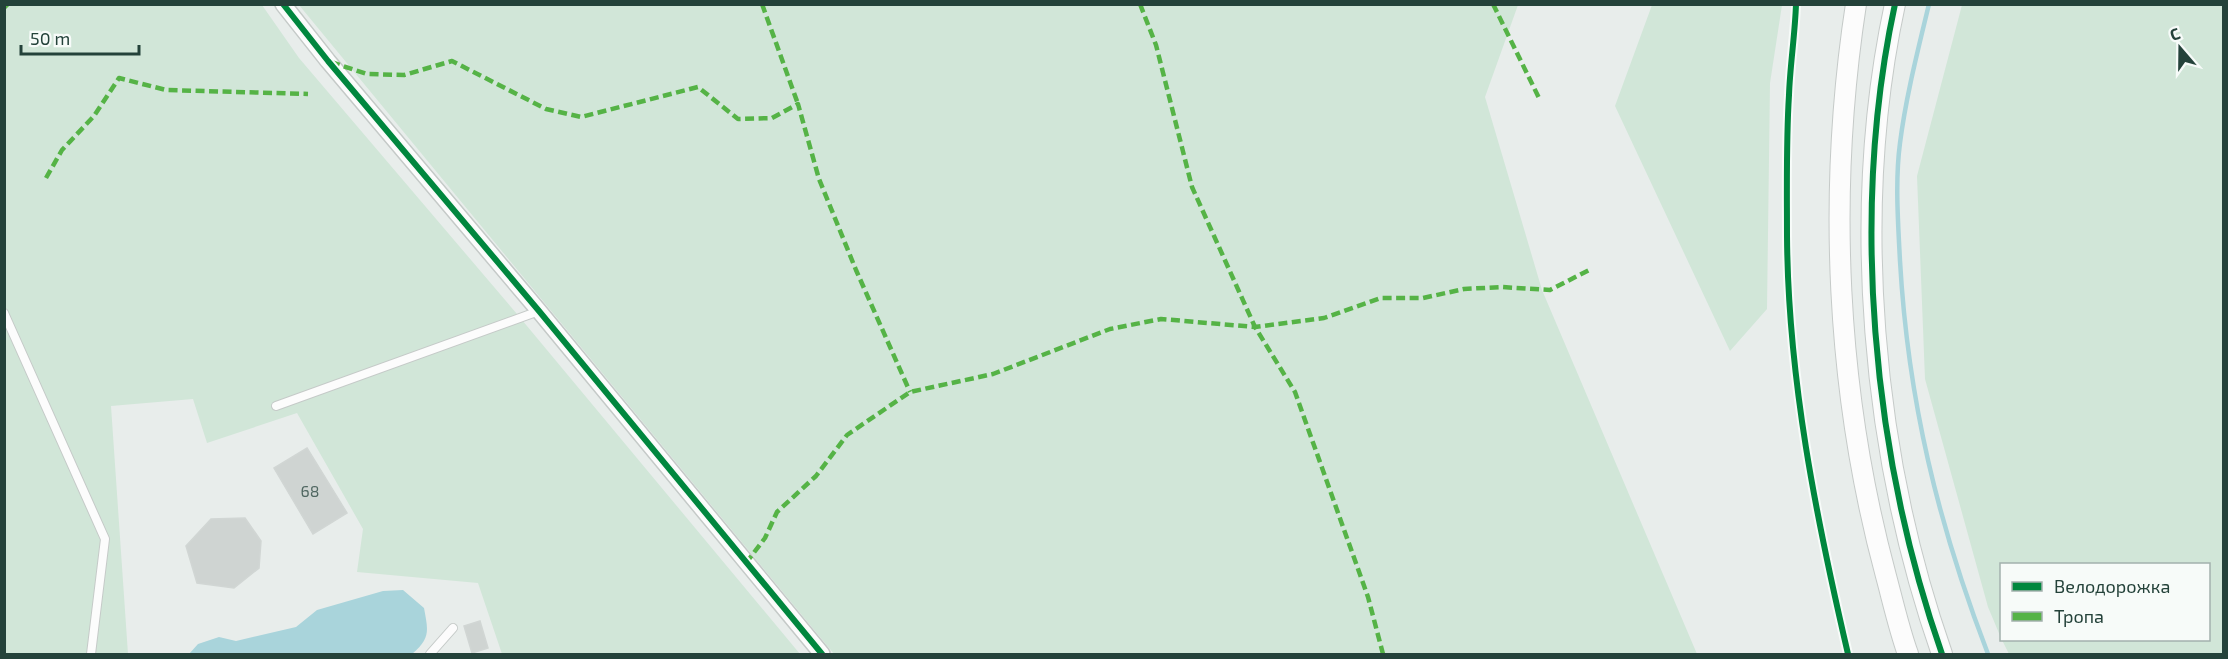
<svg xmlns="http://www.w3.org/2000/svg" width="2228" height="659" viewBox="0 0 2228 659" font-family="'Exo 2',sans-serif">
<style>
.green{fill:#d1e6d8}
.water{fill:#a9d4db}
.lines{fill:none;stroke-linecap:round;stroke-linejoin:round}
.stream{stroke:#a9d4db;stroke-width:4.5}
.building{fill:#cfd4d2;stroke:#d1d6d4;stroke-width:1.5}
.service-casing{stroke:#c5cac8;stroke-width:10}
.minor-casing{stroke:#c5cac8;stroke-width:18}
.tertiary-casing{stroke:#c5cac8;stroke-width:22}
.service{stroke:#fcfcfc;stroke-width:8}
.minor{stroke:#fcfcfc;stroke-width:15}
.tertiary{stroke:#fcfcfc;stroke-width:20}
.quiet{stroke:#55b346;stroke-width:4.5;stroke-dasharray:9 4.5;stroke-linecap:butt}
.cycleway-casing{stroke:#f7fbf9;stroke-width:10}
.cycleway{stroke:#00873e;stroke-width:6}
.labels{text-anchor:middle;stroke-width:6;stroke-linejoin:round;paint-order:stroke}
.number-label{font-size:16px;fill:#506761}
</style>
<rect width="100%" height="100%" fill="#e8edeb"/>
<g class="green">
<path d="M4 5H262L299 58 517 314 800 654H502L478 583 357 572 363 529 297 413 207 443 193 399 111 406 128 654H5Z"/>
<path d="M299 5H1518L1485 97 1542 290 1697 654H834Z"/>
<path d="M1652 5H1782L1770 83 1767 309 1730 351 1615 106Z"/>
<path d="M1962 5H2223V654H2009L2002 640H2208V564H2002L2001 638 1988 607 1925 379 1917 176Z"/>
</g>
<path class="water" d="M403 590 424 608C428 630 431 638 412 654H189L198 644 219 637 236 641 296 627 317 610 383 591Z"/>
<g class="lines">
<path class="stream" d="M1929 4C1918 50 1906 96 1900 143 1895 181 1898 222 1900 261 1908 401 1938 524 1988 654"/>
</g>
<g class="building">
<path d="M307 448 347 513 313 534 274 468Z"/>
<path d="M245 518 261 541 259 568 234 588 197 583 186 546 211 519Z"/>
<path d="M480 621 488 648 472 653 464 626Z"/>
</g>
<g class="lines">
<g class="service-casing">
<g id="service">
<path d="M4 313 105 539 91 654"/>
<path d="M276 406 539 311"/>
<path d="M430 654 453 628"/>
</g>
</g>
<g class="minor-casing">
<path id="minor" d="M283 4 328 61 539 311 822 654"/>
</g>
<g class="tertiary-casing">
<g id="tertiary">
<path d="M1856 4C1827 193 1836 391 1886 576 1893 602 1899 629 1908 654"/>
<path d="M1895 4C1850 212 1872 454 1942 654"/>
</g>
</g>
<use href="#service" class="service"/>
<use href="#minor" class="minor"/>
<use href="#tertiary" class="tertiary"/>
<g class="quiet">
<path d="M762 4 798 104"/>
<path d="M1140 4 1156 45 1192 187 1255 327 1295 392 1368 597 1383 654"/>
<path d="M1493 4 1539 98"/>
<path d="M4 8 8 4"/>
<path d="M331 62 367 74 404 75 452 61 546 109 581 117 698 87 738 119 772 118 798 104 819 179 856 270 910 392"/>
<path d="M46 178 62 150 94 116 119 78 166 90 308 94"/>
<path d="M746 563 765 538 777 512 816 476 847 435 910 392 993 374 1110 329 1161 319 1255 327 1324 318 1381 298H1423L1464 289 1502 287 1550 290 1591 269"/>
</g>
<g class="cycleway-casing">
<g id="cycleway">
<path d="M283 4 328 61 539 311 822 654"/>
<path d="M1796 4C1795 35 1790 65 1789 95 1786 142 1787 189 1787 236 1788 378 1816 517 1848 654"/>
<path d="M1895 4C1850 212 1872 454 1942 654"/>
</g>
</g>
<use href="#cycleway" class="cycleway"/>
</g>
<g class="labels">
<g class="number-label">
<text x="310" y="497">68</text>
</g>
</g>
<rect width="2228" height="659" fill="none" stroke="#24423a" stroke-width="12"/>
<rect x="2000" y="563" width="210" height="78" fill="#f7fbf9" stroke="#a3b1ad" stroke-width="1.5"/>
<rect x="2012" y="582" width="30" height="9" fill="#00873e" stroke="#a3b1ad" stroke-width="1.5"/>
<text x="2054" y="593" font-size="18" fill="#24423a">Велодорожка</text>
<rect x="2012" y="612" width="30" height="9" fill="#55b346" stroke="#a3b1ad" stroke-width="1.5"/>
<text x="2054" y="623" font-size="18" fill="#24423a">Тропа</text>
<g transform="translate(2180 48) rotate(340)" stroke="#f7fbf9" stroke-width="4.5" paint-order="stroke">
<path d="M0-4.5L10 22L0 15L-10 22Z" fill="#24423a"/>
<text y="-9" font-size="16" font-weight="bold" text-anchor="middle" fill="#24423a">С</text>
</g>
<path d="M21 45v9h118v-9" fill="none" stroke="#24423a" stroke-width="3"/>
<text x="30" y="45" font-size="18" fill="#24423a" stroke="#f7fbf9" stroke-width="4.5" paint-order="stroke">50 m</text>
</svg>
